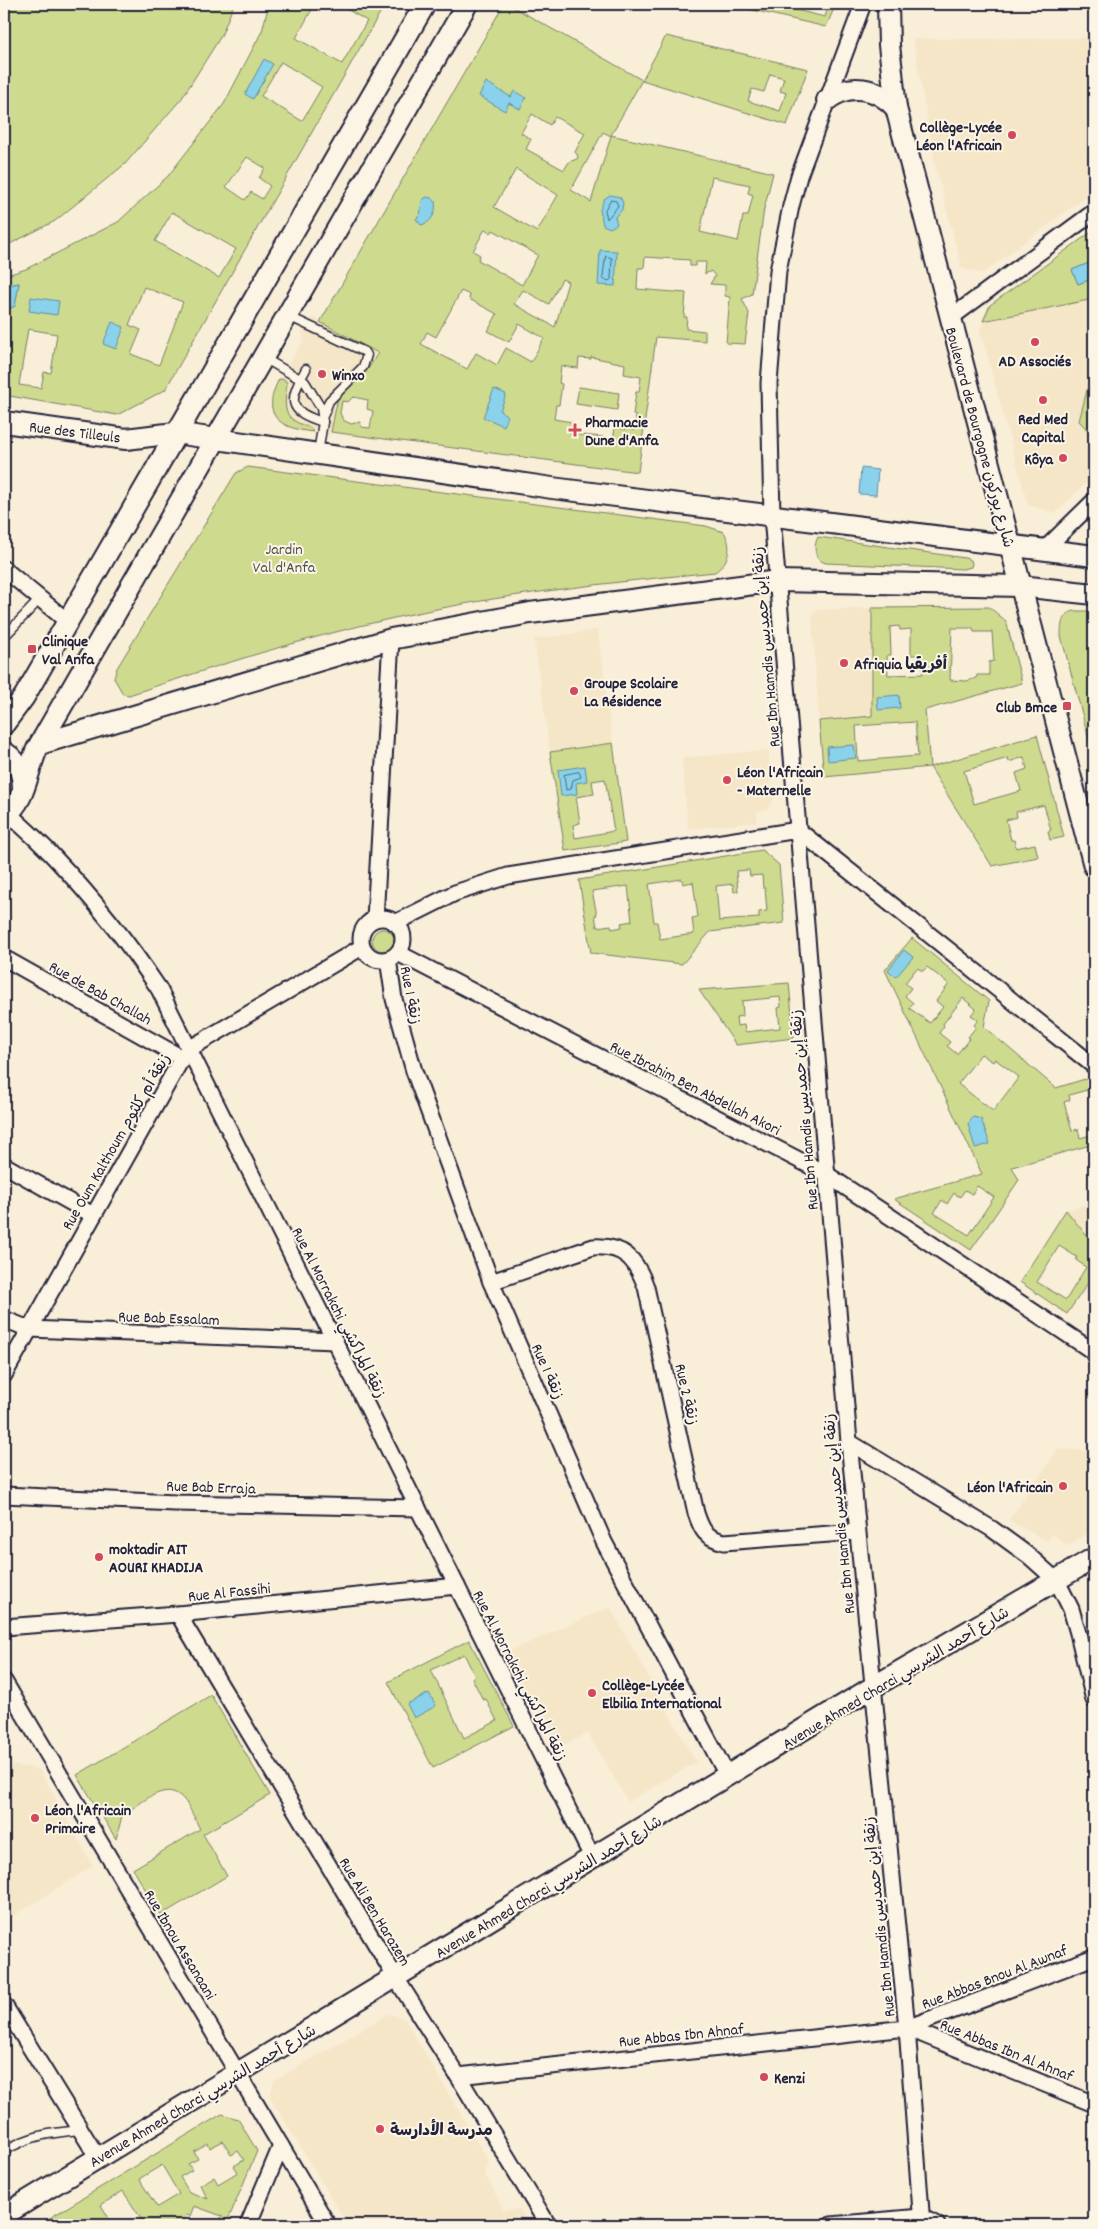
<svg xmlns="http://www.w3.org/2000/svg" width="1098" height="2229" viewBox="0 0 1098 2229" font-family="Dekko,'Playpen Sans Arabic',sans-serif">
<style>
.built{fill:#f6e6c8}
.green{fill:#cedb8e;stroke:#787e64;fill-rule:evenodd}
.water{fill:#8ad2eb;stroke:#608ca5}
.lines{fill:none;stroke-linecap:round;stroke-linejoin:round}
.shore{stroke:#4c6881;stroke-width:1}
.lane-casing{stroke:#22223b;stroke-width:11}
.street-casing{stroke:#22223b;stroke-width:19}
.secondary-casing{stroke:#22223b;stroke-width:24}
.lane{stroke:#fcf5e5;stroke-width:8}
.street{stroke:#fcf5e5;stroke-width:15}
.secondary{stroke:#fcf5e5;stroke-width:20}
.poi-dot{fill:#d1495b;stroke:#fcf5e5;stroke-width:2}
.labels{text-anchor:middle;stroke-width:4;stroke-linejoin:round;paint-order:stroke}
.poi-label{font-size:16px;font-weight:bold;fill:#22223b;stroke:#fcf5e5;text-anchor:start}
.street-label{font-size:16px;fill:#22223b;stroke:#fcf5e5}
.park-label{font-size:16px;fill:#4d5050;stroke:#fcf5e5}
</style>
<rect width="100%" height="100%" fill="#f9eed8"/>
<filter id="ink" filterUnits="userSpaceOnUse"><feTurbulence type="fractalNoise" baseFrequency=".02" numOctaves="2"/><feDisplacementMap in="SourceGraphic" scale="10" xChannelSelector="R" yChannelSelector="G"/><feConvolveMatrix kernelMatrix="1 2 1 2 8 2 1 2 1" color-interpolation-filters="sRGB"/></filter>
<g filter="url(#ink)">
<g class="built">
<path d="M1094 38V183L1090 194 983 273 962 269 935 164 913 39Z"/>
<path d="M1094 299V363L1079 421 1094 437V476L1055 513 1028 505 980 330 983 321Z"/>
<path d="M312 317 378 353 368 369 337 401 331 435 313 432 310 427 296 423 290 419 284 402 287 385 285 380 279 379 304 339 302 333Z"/>
<path d="M872 608V716L819 721 812 618 813 613 816 610Z"/>
<path d="M598 630 613 743 550 752 534 639Z"/>
<path d="M768 750 773 802 768 809 757 812V822L688 829 682 758Z"/>
<path d="M1094 1203V1245L1066 1210Z"/>
<path d="M1058 1449 1094 1451V1530L1067 1546 1053 1534 1046 1541 1009 1520Z"/>
<path d="M610 1607 696 1762 628 1802 588 1733 557 1748 505 1653Z"/>
<path d="M4 1764 39 1769 93 1866 4 1922Z"/>
<path d="M388 2014 404 2018 489 2162 485 2174 504 2210 520 2209 529 2225H348L270 2097 274 2081Z"/>
</g>
<g class="green">
<path d="M4 4H234L221 36 182 98 125 164 55 221 4 247Z"/>
<path d="M269 4H315L296 38 342 64 367 21 338 4H385L165 390 117 415 4 395V345L9 325 4 324V311L15 306 19 283 4 286V276L26 269 118 222 168 176 224 104 262 31ZM281 62 322 87 302 121 261 96ZM247 157 265 168 259 178 270 186 262 199 251 192 245 200 226 187ZM172 212 236 249 219 278 155 241ZM144 287 183 302 159 365 131 354 141 330 129 325ZM28 329 57 334 51 373 44 372 41 388 19 385Z"/>
<path d="M504 4H508L642 80 666 36 808 69 787 125 642 80 611 135 773 173 764 209 752 294 742 299 749 313 745 344 726 343 730 297 725 296V285L710 284 715 276 711 271 705 274 706 262H696L695 266H690V260L645 257 644 268H638L637 289 686 293 684 317H687L686 329 705 331V341L656 337 638 472 331 432 338 397 368 369 378 353 320 322ZM770 74 784 78 780 91 786 93 780 111 748 101 752 89 764 92ZM479 95 512 97 520 109 509 103 504 110ZM532 114 550 125 555 117 585 133 575 152 578 156 577 159 569 162 564 170 526 149 531 139 521 133ZM603 132 611 136 591 202 571 190ZM516 169 558 195 537 232 494 207ZM712 177 750 185 748 193 753 195 748 216H743L738 241 700 232ZM485 229 491 233 493 230 538 255 522 285 478 260 480 255 473 251ZM562 279 568 282 555 327 514 304 523 290 549 304ZM461 291 470 295 469 299 497 314 488 331 509 342 519 324 544 338 531 362 506 348 497 365 476 353 467 369 421 344 427 332 436 337ZM591 357 625 364 624 374 641 377 639 392H636L633 415 636 416 634 430 615 428 613 441 602 439 603 437 570 434 572 422 554 419 556 405H559L562 384 559 383 561 366 578 368 579 358 591 359ZM353 397 368 400 367 409 373 411 370 428 361 427 360 422 351 424 343 420 340 413 342 401 348 402Z"/>
<path d="M727 4H770L825 17 829 4H836L826 27Z"/>
<path d="M1094 230V261L1072 270 1078 284 1094 278V299L983 321 990 305Z"/>
<path d="M1094 363V386L1089 391 1094 397V414L1092 416 1094 418V437L1079 421Z"/>
<path d="M279 379 285 380 287 383C284 408 282 420 310 427L313 432C277 428 261 414 279 379Z"/>
<path d="M579 387 619 393 617 410 576 404Z"/>
<path d="M248 467 706 526 724 532C733 547 729 562 715 572 607 583 500 594 394 618 303 638 216 666 129 695L123 694 114 678 117 668 236 473Z"/>
<path d="M818 537 965 558 971 560 972 564 971 567 963 569 826 563C814 560 813 547 818 537Z"/>
<path d="M989 607 1006 621 1022 683 925 710 930 767 1037 735 1064 837 1050 840 1048 831 1051 830 1044 805 1016 812 1017 817 1006 820 1011 840H1014L1016 848 1035 844 1038 857 992 866 930 767 824 777 819 721 872 716V608ZM899 626 900 630 911 629V655H922L923 674 888 675 887 655H891L890 627ZM952 628H973L974 632H992L994 661 989 662V675H977L976 678 967 681 950 680ZM915 722 918 756 858 761 856 726ZM1024 757 1027 769 1016 773 1021 791 974 804 964 771 1008 758 1009 762Z"/>
<path d="M1075 611H1094V746L1091 747 1061 636C1061 624 1062 613 1075 611Z"/>
<path d="M613 743 626 842 565 851 550 752ZM605 779 614 831 575 838 573 825 580 823 576 797 594 794 592 781Z"/>
<path d="M762 850 779 865 784 923 710 932 682 964 591 953 579 880ZM749 870 750 876 762 875 763 888H765L767 911 759 912V918L719 921 716 886 733 884 734 892 738 891 736 871ZM682 879 683 884 693 882 698 917 692 918 694 934 660 939 657 922H654L649 884ZM628 886 632 921 621 923 622 927 612 929 611 925 597 927 595 915H597L592 891Z"/>
<circle cx="383" cy="940" r="11"/>
<path d="M912 938 989 1001 984 1027 1056 1088 1085 1079 1094 1086V1102L1090 1103 1087 1090 1069 1095 1070 1100 1064 1102 1072 1131 1078 1129 1080 1138 1094 1134V1144L1012 1167 1019 1180 971 1250 894 1199 982 1174 885 970ZM927 967 949 984 936 1001 943 1007 930 1023 909 1008 913 1003 905 996 911 988 905 983 917 968 923 971ZM963 998 976 1009 971 1015 978 1020 974 1025 976 1027 968 1037 970 1038 957 1054 947 1046 950 1042 939 1033 944 1026 943 1024ZM981 1054 993 1062 995 1059 1019 1077 993 1111 958 1084ZM977 1186 994 1197 969 1235 934 1213 942 1200 947 1204 954 1193 960 1197 965 1190 972 1194Z"/>
<path d="M789 983 794 1038 736 1045 699 990ZM780 997 781 1007 778 1008 780 1028 745 1032 744 1025 737 1026 736 1017 743 1016 742 1001Z"/>
<path d="M1066 1210 1094 1245V1274L1067 1314 1020 1282ZM1059 1246 1077 1257 1076 1260 1086 1267 1066 1300 1037 1282Z"/>
<path d="M469 1640 514 1726 433 1768 388 1682ZM464 1654 475 1676 472 1678 483 1700 486 1699 497 1721 464 1738 431 1670Z"/>
<path d="M211 1695 270 1795 203 1834 227 1876 161 1915 133 1869 200 1829C195 1820 188 1801 179 1795 162 1782 136 1807 122 1816L116 1839 77 1775Z"/>
<path d="M222 2114 238 2119 257 2151 226 2225H218L222 2216 194 2206 190 2216 186 2215 182 2225H145L123 2191 101 2205 113 2225H85L81 2219 70 2225H38ZM223 2141 231 2155 238 2151 244 2160 234 2166 238 2172 218 2184 214 2177 200 2185 208 2199 189 2192 180 2177 192 2170 188 2164 198 2159 194 2152 208 2144 210 2148ZM162 2165 179 2194 157 2207 139 2179Z"/>
</g>
<g class="water">
<path d="M264 59 273 64 253 99 245 94Z"/>
<path d="M486 82 511 97 514 91 526 98 520 109 509 103 505 111 479 96Z"/>
<path d="M610 195 620 197 623 203 622 210 615 217 617 224 610 228 603 225 600 210 604 199Z"/>
<path d="M426 197 431 198 435 201C437 212 432 223 421 225L416 219 420 215 422 201Z"/>
<path d="M600 250 617 251 615 286 598 285Z"/>
<path d="M1094 261V278L1078 284 1072 270Z"/>
<path d="M19 283 15 306 4 311V286Z"/>
<path d="M31 297 59 301 57 315 29 311Z"/>
<path d="M112 322 124 327 116 349 103 344Z"/>
<path d="M494 389 506 394 500 411 508 416 504 426 483 417Z"/>
<path d="M861 468 878 470 876 495 859 494Z"/>
<path d="M899 695 900 708 878 710 877 697Z"/>
<path d="M854 745 856 758 828 761 827 747Z"/>
<path d="M585 766 587 781 576 783 577 794 561 796 558 770Z"/>
<path d="M904 950 913 957 896 977 888 970Z"/>
<path d="M973 1117 981 1119 990 1144 975 1148 968 1124Z"/>
<path d="M429 1693 436 1706 414 1718 407 1704Z"/>
</g>
<g class="lines">
<g class="shore">
<path d="M611 200 616 201 618 206 607 219 605 210Z"/>
<path d="M606 256 612 258 611 279 609 281 603 279Z"/>
<path d="M579 772 581 777 573 780 571 789 566 790 564 775Z"/>
</g>
<g class="lane-casing">
<g id="lane">
<path d="M288 316 365 352 367 355 363 367 329 401 324 414"/>
<path d="M264 358 305 382 321 408 323 422 318 453"/>
<path d="M306 369C289 400 286 411 323 422"/>
<path d="M4 637 40 599"/>
<path d="M4 2151C31 2135 50 2133 80 2130"/>
</g>
</g>
<g class="street-casing">
<g id="street">
<path d="M863 4 799 176 791 206 778 271 769 383 772 516 849 1442 907 2028 922 2225"/>
<path d="M949 319 1094 212"/>
<path d="M1045 549 1094 501"/>
<path d="M4 569 67 621"/>
<path d="M8 813C23 827 39 841 53 856 92 897 128 942 159 989L593 1859"/>
<circle cx="382" cy="939" r="21"/>
<path d="M375 919 391 639"/>
<path d="M395 923 455 893 508 876 798 830 1094 1066"/>
<path d="M398 953 826 1174 1094 1352"/>
<path d="M4 958 182 1058"/>
<path d="M388 959 394 999 414 1071 491 1282 604 1542 728 1777"/>
<path d="M4 1165 93 1215"/>
<path d="M491 1282 593 1247C624 1245 636 1259 646 1287L696 1513C702 1531 705 1537 724 1542L857 1532"/>
<path d="M4 1319 29 1329 335 1341"/>
<path d="M4 1375 182 1058 189 1049 362 947"/>
<path d="M849 1442 992 1529 1029 1556 1057 1581 1071 1609 1078 1633 1094 1700"/>
<path d="M4 1495 175 1503 418 1508"/>
<path d="M178 1614 396 1978 458 2076 548 2225"/>
<path d="M4 1627 178 1614 457 1586"/>
<path d="M4 1681 328 2225"/>
<path d="M4 2005 98 2158"/>
<path d="M907 2028 1094 2104"/>
<path d="M458 2076 907 2028 1094 1957"/>
<path d="M248 2225 281 2146"/>
<path d="M831 2225 921 2217 937 2225"/>
</g>
</g>
<g class="secondary-casing">
<g id="secondary">
<path d="M888 4 889 45 896 108 1094 866"/>
<path d="M827 100C849 82 877 87 896 108"/>
<path d="M4 422 126 439 175 433 552 488 1094 556"/>
<path d="M4 724 24 697 425 4"/>
<path d="M40 744 391 639 530 613 778 581 1020 586 1094 594"/>
<path d="M4 752C17 760 23 773 23 788"/>
<path d="M4 816C26 802 27 771 37 749L467 4"/>
<path d="M4 2215 873 1687 1094 1558"/>
</g>
</g>
<use href="#lane" class="lane"/>
<use href="#street" class="street"/>
<use href="#secondary" class="secondary"/>
</g>
</g>
<g class="poi-dot">
<circle cx="1012" cy="135" r="5"/>
<circle cx="1035" cy="342" r="5"/>
<circle cx="322" cy="374" r="5"/>
<circle cx="1043" cy="400" r="5"/>
<path d="M572.5 422.5h5v5h5v5h-5v5h-5v-5h-5v-5h5z"/>
<circle cx="1063" cy="458" r="5"/>
<rect x="27" y="644" width="10" height="10" rx="2.5"/>
<circle cx="844" cy="663" r="5"/>
<circle cx="574" cy="691" r="5"/>
<rect x="1062" y="701" width="10" height="10" rx="2.5"/>
<circle cx="727" cy="780" r="5"/>
<circle cx="1063" cy="1486" r="5"/>
<circle cx="99" cy="1557" r="5"/>
<circle cx="592" cy="1693" r="5"/>
<circle cx="35" cy="1818" r="5"/>
<circle cx="764" cy="2077" r="5"/>
<circle cx="380" cy="2129" r="5"/>
</g>
<g class="labels">
<g class="poi-label">
<text x="1002" y="132" text-anchor="end">Collège-Lycée<tspan x="1002" dy="18">Léon l'Africain</tspan></text>
<text x="1035" y="366" text-anchor="middle">AD Associés</text>
<text x="332" y="380">Winxo</text>
<text x="1043" y="424" text-anchor="middle">Red Med<tspan x="1043" dy="18">Capital</tspan></text>
<text x="585" y="427">Pharmacie<tspan x="585" dy="18">Dune d'Anfa</tspan></text>
<text x="1053" y="464" text-anchor="end">Kôya</text>
<text x="42" y="646">Clinique<tspan x="42" dy="18">Val Anfa</tspan></text>
<text x="854" y="669">Afriquia أفريقيا</text>
<text x="584" y="688">Groupe Scolaire<tspan x="584" dy="18">La Résidence</tspan></text>
<text x="1057" y="712" text-anchor="end">Club Bmce</text>
<text x="737" y="777">Léon l'Africain<tspan x="737" dy="18">- Maternelle</tspan></text>
<text x="1053" y="1492" text-anchor="end">Léon l'Africain</text>
<text x="109" y="1554">moktadir AIT<tspan x="109" dy="18">AOURI KHADIJA</tspan></text>
<text x="602" y="1690">Collège-Lycée<tspan x="602" dy="18">Elbilia International</tspan></text>
<text x="45" y="1815">Léon l'Africain<tspan x="45" dy="18">Primaire</tspan></text>
<text x="774" y="2083">Kenzi</text>
<text x="390" y="2135">مدرسة الأدارسة</text>
</g>
<g class="street-label">
<text transform="translate(75 431) rotate(7)" y="6">Rue des Tilleuls</text>
<text transform="translate(981 437) rotate(75)" y="6">Boulevard de Bourgogne شارع بوركون</text>
<text transform="translate(765 647) rotate(-95)" y="6">Rue Ibn Hamdis زنقة إبن حمديس</text>
<text transform="translate(101 992) rotate(29)" y="6">Rue de Bab Challah</text>
<text transform="translate(412 995) rotate(79)" y="6">Rue 1 زنقة</text>
<text transform="translate(696 1087) rotate(27)" y="6">Rue Ibrahim Ben Abdellah Akori</text>
<text transform="translate(803 1110) rotate(-95)" y="6">Rue Ibn Hamdis زنقة إبن حمديس</text>
<text transform="translate(115 1141) rotate(-60)" y="6">Rue Oum Kalthoum زنقة أم كلثوم</text>
<text transform="translate(340 1312) rotate(63)" y="6">Rue Al Morrakchi زنقة المراكشي</text>
<text transform="translate(169 1317) rotate(2)" y="6">Rue Bab Essalam</text>
<text transform="translate(549 1371) rotate(66)" y="6">Rue 1 زنقة</text>
<text transform="translate(688 1394) rotate(77)" y="6">Rue 2 زنقة</text>
<text transform="translate(211 1486) rotate(2)" y="6">Rue Bab Erraja</text>
<text transform="translate(838 1514) rotate(-96)" y="6">Rue Ibn Hamdis زنقة إبن حمديس</text>
<text transform="translate(229 1591) rotate(-6)" y="6">Rue Al Fassihi</text>
<text transform="translate(521 1675) rotate(63)" y="6">Rue Al Morrakchi زنقة المراكشي</text>
<text transform="translate(895 1677) rotate(-31)" y="6">Avenue Ahmed Charci شارع أحمد الشرسي</text>
<text transform="translate(548 1886) rotate(-31)" y="6">Avenue Ahmed Charci شارع أحمد الشرسي</text>
<text transform="translate(376 1911) rotate(59)" y="6">Rue Ali Ben Harazem</text>
<text transform="translate(878 1917) rotate(-96)" y="6">Rue Ibn Hamdis زنقة إبن حمديس</text>
<text transform="translate(181 1944) rotate(59)" y="6">Rue Ibnou Assanaani</text>
<text transform="translate(994 1976) rotate(-21)" y="6">Rue Abbas Bnou Al Awnaf</text>
<text transform="translate(681 2034) rotate(-6)" y="6">Rue Abbas Ibn Ahnaf</text>
<text transform="translate(1007 2049) rotate(22)" y="6">Rue Abbas Ibn Al Ahnaf</text>
<text transform="translate(202 2095) rotate(-31)" y="6">Avenue Ahmed Charci شارع أحمد الشرسي</text>
</g>
<g class="park-label">
<text x="284" y="554">Jardin<tspan x="284" dy="18">Val d'Anfa</tspan></text>
</g>
</g>
<rect width="1098" height="2229" fill="none" stroke="#fcf5e5" stroke-width="20"/>
<rect x="10" y="10" width="1078" height="2209" fill="none" stroke="#22223b" stroke-width="2" filter="url(#ink)"/>
</svg>
